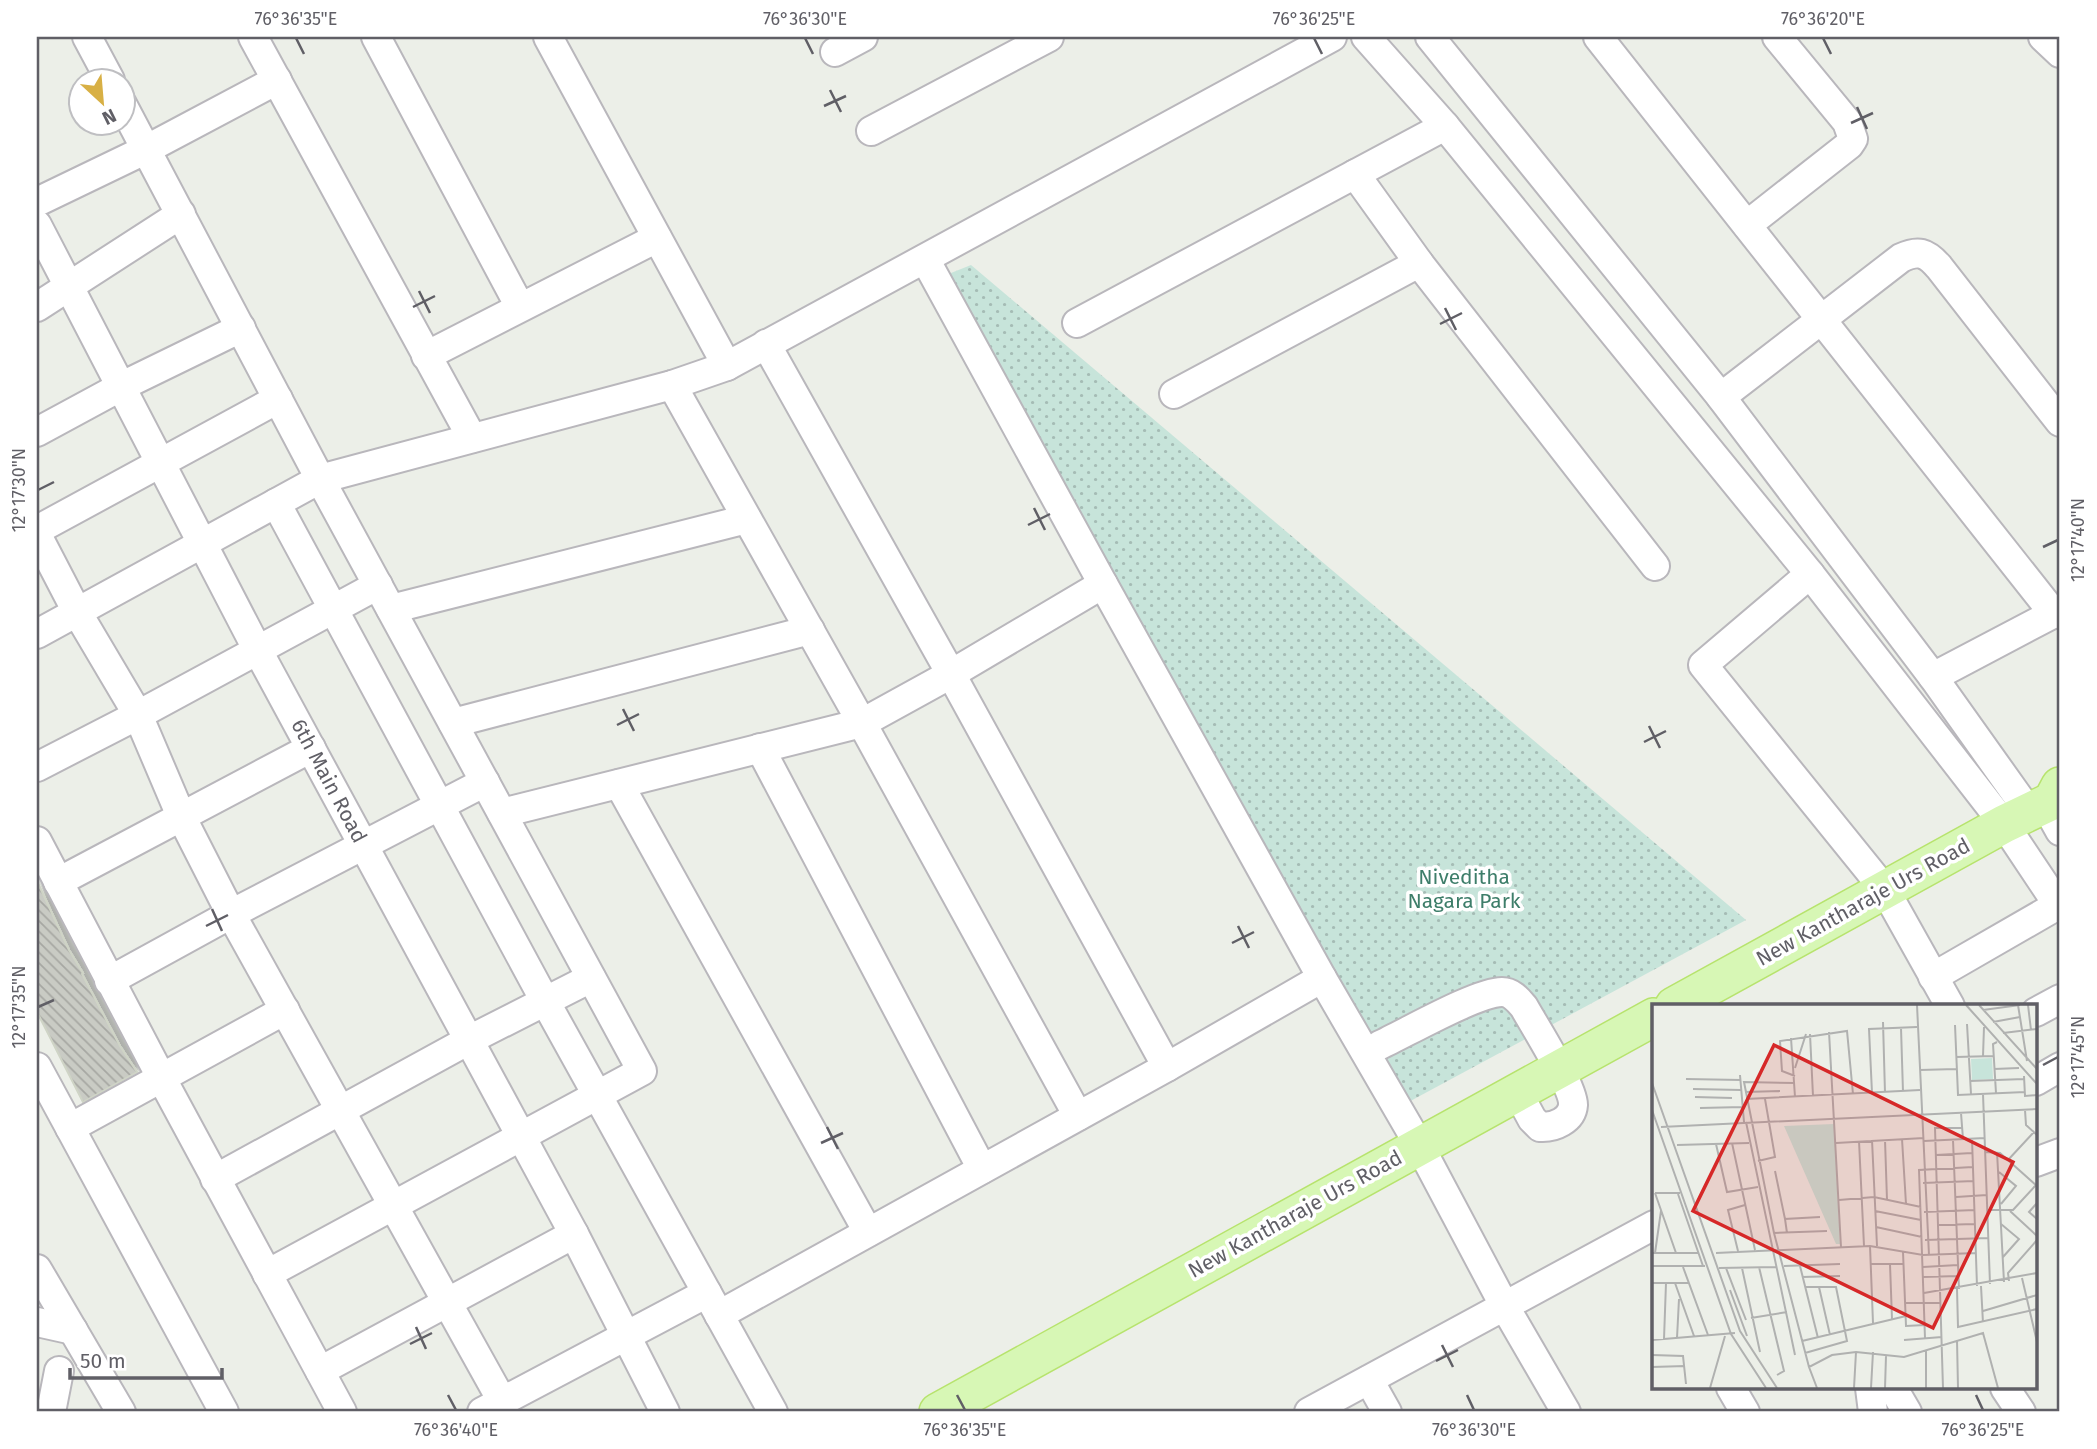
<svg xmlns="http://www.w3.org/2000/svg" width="2097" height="1449" viewBox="0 0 2097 1449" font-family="'Fira Sans',sans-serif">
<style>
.green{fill:url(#green-dots)}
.building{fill:url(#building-back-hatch);stroke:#cfd4c6;stroke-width:2;filter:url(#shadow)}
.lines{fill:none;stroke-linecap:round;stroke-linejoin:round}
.minor-casing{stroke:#b9b7bc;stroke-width:32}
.major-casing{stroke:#b7e36d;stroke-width:40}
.minor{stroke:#fff;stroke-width:28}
.major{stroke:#d7f7b5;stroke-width:37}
.ticks{fill:none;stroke:#605f66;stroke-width:2.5}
.labels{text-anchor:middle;stroke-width:7;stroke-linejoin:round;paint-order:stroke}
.street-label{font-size:21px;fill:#605f66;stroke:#fff}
.park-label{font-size:21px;fill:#3e7e6a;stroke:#fff}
.inset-road{fill:none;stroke:#b0b1b0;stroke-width:2}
.view{fill:#d62828;fill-opacity:0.15;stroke:#d62828;stroke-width:3.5}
.inset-edge{fill:none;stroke:#605f66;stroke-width:3.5}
.neatline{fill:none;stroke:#605f66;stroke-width:2.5}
.ticks-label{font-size:18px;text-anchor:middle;fill:#605f66}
</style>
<defs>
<pattern id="green-dots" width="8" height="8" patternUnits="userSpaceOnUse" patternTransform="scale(1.75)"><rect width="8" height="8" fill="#c7e4da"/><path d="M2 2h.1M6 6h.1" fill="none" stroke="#a5bcb5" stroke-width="1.8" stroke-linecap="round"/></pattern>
<pattern id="building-back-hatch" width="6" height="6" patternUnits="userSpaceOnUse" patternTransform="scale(1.75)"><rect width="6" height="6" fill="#c9cbc4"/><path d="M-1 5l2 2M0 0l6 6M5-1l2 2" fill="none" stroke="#a7a8a3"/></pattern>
<filter id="shadow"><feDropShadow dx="6" dy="-6" stdDeviation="3.5" flood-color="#0004"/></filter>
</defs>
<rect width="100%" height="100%" fill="#ecefe8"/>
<path class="green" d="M971 265 1746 920 1403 1105 941 277Z"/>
<path class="building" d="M37 881 69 950 83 973 82 974 120 1046 137 1072 83 1102 37 1012Z"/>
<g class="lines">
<g class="minor-casing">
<g id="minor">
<path d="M87 37 110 80"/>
<path d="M253 37 472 438"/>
<path d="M376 37 520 307"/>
<path d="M548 37 727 366"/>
<path d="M1430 37 1721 397 1933 677 2029 812"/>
<path d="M1598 37 2054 614"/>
<path d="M2043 37 2060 53"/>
<path d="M835 52 863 37"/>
<path d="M122 104 320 479 642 1071 267 1274"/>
<path d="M1445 126 1810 574 2004 824 2060 908"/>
<path d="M871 131 1049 37"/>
<path d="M37 202 147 149 277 80"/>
<path d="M37 225 257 649 574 1234 665 1412"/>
<path d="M1747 225 1849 145 1853 139 1847 122 1777 37"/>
<path d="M925 259 1103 584 1322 978 1419 1145 1505 1307 1566 1412"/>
<path d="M1419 263 1655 566"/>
<path d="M37 307 181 214"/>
<path d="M1077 323 1445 126 1366 37"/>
<path d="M766 344 951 674 1167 1067"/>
<path d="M426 356 657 238"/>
<path d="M672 385 858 716 1078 1116"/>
<path d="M1174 394 1419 263 1355 174"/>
<path d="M1721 397 1901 258C1918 250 1926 252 1939 267L2060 422"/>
<path d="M37 432 122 386 241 328"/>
<path d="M276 503 545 1001 773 1412"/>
<path d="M37 530 278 399"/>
<path d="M37 535 77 612 138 715 181 816 231 914 502 1401"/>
<path d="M1810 574 1703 665 1885 890 1950 1006"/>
<path d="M391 609 747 519"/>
<path d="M37 634 320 479 672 385 727 366 1332 37"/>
<path d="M1933 677 2060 610"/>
<path d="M453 723 810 630"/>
<path d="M760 748 982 1169"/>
<path d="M37 767 138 715 378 585"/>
<path d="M619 784 868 1232"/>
<path d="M2045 804 2060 831"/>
<path d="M502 813 862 723 951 674 1103 584"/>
<path d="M37 841 162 1079 342 1412"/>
<path d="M58 882 311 748"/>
<path d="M1933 977 2058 905"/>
<path d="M109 981 231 914 485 782"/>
<path d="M2036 1012 2060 999"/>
<path d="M1380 1045C1406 1033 1477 992 1502 992 1512 992 1518 1000 1524 1007 1534 1025 1574 1088 1573 1105 1572 1120 1554 1128 1540 1127L1532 1119 1518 1093"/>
<path d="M37 1067 224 1412"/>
<path d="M2036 1081 2060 1067"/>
<path d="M70 1128 285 1010"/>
<path d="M2036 1162 2060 1153"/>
<path d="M215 1179 469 1040 591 978"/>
<path d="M37 1269 121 1412"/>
<path d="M719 1315 1167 1067 1322 978"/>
<path d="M37 1322 73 1330"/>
<path d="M320 1371 574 1234"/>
<path d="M1369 1380 1387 1412"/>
<path d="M1731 1388 1745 1412"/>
<path d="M1870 1388 1873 1412"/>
<path d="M1893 1388 1907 1412"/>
<path d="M2005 1388 2021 1412"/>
<path d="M51 1412 59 1371"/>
<path d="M482 1412 707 1293"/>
<path d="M1309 1412 1654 1225"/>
</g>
</g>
<g class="major-casing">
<g id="major">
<path d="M1674 1006 2004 824 2052 801 2060 786"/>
<path d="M938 1412 1654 1017"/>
</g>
</g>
<use href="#minor" class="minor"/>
<use href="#major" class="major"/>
</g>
<path class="ticks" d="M296 38 304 54M805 38 813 54M1314 38 1322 54M1823 38 1831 54M830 90 841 112M824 106 846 96M1857 107 1867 129M1851 123 1873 113M419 291 430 313M413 307 435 296M1445 308 1456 330M1440 324 1462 313M38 490 54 482M1034 508 1045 530M1028 525 1050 514M2043 547 2058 540M623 709 634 731M617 725 639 714M1649 726 1660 748M1644 742 1666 731M212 909 222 931M206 926 228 915M1238 926 1249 948M1232 943 1254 932M38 1007 54 1000M2043 1065 2058 1057M827 1127 838 1149M821 1143 843 1133M416 1327 426 1349M410 1344 432 1333M1442 1345 1453 1367M1436 1361 1458 1350M448 1395 456 1410M957 1395 965 1410M1467 1395 1474 1410M1976 1395 1983 1410"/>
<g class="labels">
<g class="street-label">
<text transform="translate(329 781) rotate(62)" y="7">6th Main Road</text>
<text transform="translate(1863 902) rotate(-29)" y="7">New Kantharaje Urs Road</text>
<text transform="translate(1295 1214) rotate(-29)" y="7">New Kantharaje Urs Road</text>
</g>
<g class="park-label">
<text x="1464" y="884">Niveditha<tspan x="1464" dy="24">Nagara Park</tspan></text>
</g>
</g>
<g transform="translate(1652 1004)">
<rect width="385" height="385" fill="#ecefe8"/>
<path d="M340 54 341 75 320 76 319 55ZM182 120 188 240H184L132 122Z" fill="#c7e4da"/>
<path class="inset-road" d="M265 1 277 251M314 1 385 80M327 1 385 65M366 1 375 57M376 1 379 26M331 6 368 1M231 18 233 89M341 18 368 13M315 20 319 90M303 21 306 91 373 88M249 24 251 88M177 28 189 243M351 29 385 25M158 30 161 92M139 34 143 93M331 52 332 23M304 53 342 52M143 64 154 30M342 65 367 64M268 66 304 65M88 71 92 118M143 72 130 67 128 37 195 27 201 90M372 72 373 92 385 91M34 75 89 76M318 77 372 75M0 79 88 327 125 384M41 85 89 86M93 88 128 87M220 89 217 25 265 23M344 89 341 40 345 38M331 90 338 280M43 93 80 94M94 95 268 86M48 104 91 103M0 106 79 330 114 384M373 106 374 121 385 131M309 109 311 135M94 118 143 351M9 123 385 105M250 135 254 200M320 135 325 282M220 136 225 242M233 136 235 196M301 136 307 285M207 137 212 242M272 137 333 134M80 139 103 246M184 139 272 134M64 140 75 188 106 183M25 141 97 139M334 148 348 149 385 182M345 148 352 278M284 151 320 149M356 156 382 128M106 157 123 153 113 95M123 167 133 215M347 168 364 182 349 200M271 179 322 177M3 189 24 249M3 189H28M26 190 51 262M304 193 335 191M187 196 222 193 269 203M385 199 377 208 385 215M336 206H361L384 181M223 207 269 216M358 207 385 232M272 208 323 206M349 220 367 235 351 253M287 221 323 220M224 223 270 233M122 229 92 78 143 79M135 229 133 215 168 213M273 236 337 234M218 242 221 319M86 247 76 206 93 201M251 248 254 322 273 321M0 249H46M3 249 9 207M64 249 218 242 271 251 324 249M219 260H252M238 260 240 315M0 262H53M132 262 188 260M148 262 166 334M31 263 56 331M107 263 132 367 125 371M271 263 306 261M67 264 124 263M74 264 94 316M90 264 108 348M150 273 188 272M271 273 306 272M370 274 385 338M357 277 356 269 385 236M0 279H37M23 279 42 332M329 282 331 319M153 283H184L195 337 153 349M167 283 178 331M305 285 306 323 385 305M78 286 95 332M272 289 385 269M253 299H289M331 307 385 291M99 314 135 308M25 334 27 295M273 334 267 166 321 163M12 335 14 279M0 336 83 329M252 336 290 333M305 336 306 384M150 337 254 312M274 347V384M0 351 31 352 34 380M0 363 33 362M157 363 122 229 175 227M58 384 73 332M165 384 157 363 180 351 204 348 252 353 331 329 346 384M202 384 204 348M219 384 221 348M233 384 234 352M291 384 283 124H310"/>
<path class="view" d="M122 41 361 158 281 324 41 207Z"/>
<rect width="385" height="385" class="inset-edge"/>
</g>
<rect width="2097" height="1449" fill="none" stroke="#ffffff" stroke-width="77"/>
<g transform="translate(102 102) rotate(154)"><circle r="33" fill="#ffffff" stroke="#bfbfc2" stroke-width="2"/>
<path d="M0-5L12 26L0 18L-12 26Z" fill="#d8b045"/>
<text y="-10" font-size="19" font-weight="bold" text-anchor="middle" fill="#605f66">N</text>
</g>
<path d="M70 1368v10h152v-10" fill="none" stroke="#605f66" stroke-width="3.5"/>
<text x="80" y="1368" font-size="21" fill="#605f66" stroke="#ffffff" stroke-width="5" paint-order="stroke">50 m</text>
<rect x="38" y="38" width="2020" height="1372" class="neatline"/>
<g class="ticks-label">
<text x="296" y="25">76°36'35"E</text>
<text x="805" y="25">76°36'30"E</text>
<text x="1314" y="25">76°36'25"E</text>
<text x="1823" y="25">76°36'20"E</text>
<text transform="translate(19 490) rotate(-90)" y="6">12°17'30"N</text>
<text transform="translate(2078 540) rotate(-90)" y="6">12°17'40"N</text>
<text transform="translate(19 1007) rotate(-90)" y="6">12°17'35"N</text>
<text transform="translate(2078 1057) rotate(-90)" y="6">12°17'45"N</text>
<text x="456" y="1436">76°36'40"E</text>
<text x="965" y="1436">76°36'35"E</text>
<text x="1474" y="1436">76°36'30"E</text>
<text x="1983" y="1436">76°36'25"E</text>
</g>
</svg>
